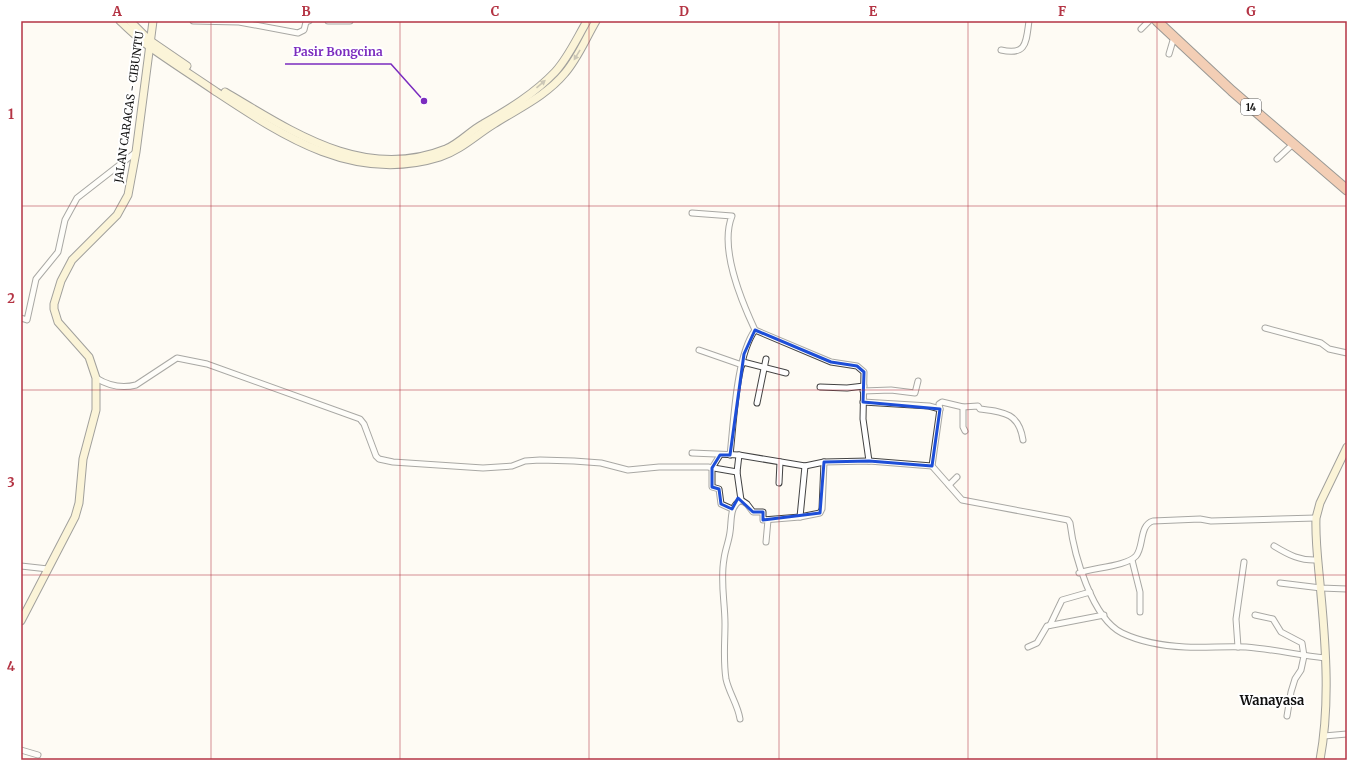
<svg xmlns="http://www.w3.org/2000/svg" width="1368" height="781" viewBox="0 0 1368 781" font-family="Merriweather,serif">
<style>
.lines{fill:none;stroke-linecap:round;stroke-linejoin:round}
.street-casing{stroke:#434343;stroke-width:7}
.secondary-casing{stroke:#323232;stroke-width:9}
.highway-casing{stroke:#212121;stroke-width:11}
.street{stroke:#fff;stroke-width:5}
.secondary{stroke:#f8ebb5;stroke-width:7}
.highway{stroke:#e79869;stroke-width:9}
.oneway{fill:#90886b}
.marked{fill:none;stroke:#1d4ed8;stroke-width:3;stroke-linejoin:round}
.grid{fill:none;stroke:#b43444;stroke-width:1;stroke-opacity:0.55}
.labels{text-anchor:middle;stroke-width:4;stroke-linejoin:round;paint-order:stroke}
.shield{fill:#fff;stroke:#585858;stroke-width:1}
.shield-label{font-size:10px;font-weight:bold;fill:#101010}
.street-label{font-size:11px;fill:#101010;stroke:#fff}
.quarter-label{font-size:13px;font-weight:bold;fill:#101010;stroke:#fff}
.leader{fill:none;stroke:#7b2cbf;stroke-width:1.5}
.callout-dot{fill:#7b2cbf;stroke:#fff;stroke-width:1.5}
.callout-label{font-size:12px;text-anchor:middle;font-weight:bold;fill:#7b2cbf;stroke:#fff;stroke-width:4;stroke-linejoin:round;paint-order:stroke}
.neatline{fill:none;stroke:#b43444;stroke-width:1.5}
.grid-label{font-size:13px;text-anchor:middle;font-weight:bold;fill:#b43444}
</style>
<rect width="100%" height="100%" fill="#fefbf4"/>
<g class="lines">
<g class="street-casing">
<g id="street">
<path d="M193 21 239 22 298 33 304 30 306 22 309 21"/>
<path d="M328 21H350"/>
<path d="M1141 29 1149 21"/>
<path d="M1001 50C1027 56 1026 42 1029 21"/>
<path d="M1169 54 1174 37"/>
<path d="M1277 159 1293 144"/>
<path d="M692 213 732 216C719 248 741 300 755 330L831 362 857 366 864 372 863 419 869 461"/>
<path d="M21 318 27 320 36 279 58 252 65 220 77 198 136 152"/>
<path d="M1265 328 1321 343 1329 349 1347 353"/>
<path d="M699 350 742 365"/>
<path d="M743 362 786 373"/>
<path d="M96 378C109 386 121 389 136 385L177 358 207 364 360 419 364 424 376 456 379 459 393 462 483 468 512 466 525 461 540 460 574 461 601 463 628 470 659 467H708L737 472"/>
<path d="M820 387 847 388 864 386"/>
<path d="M863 391 891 390 915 393 918 381"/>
<path d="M863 402 929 406 940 409 932 466 962 500 1068 520 1070 523C1074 555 1092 618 1122 633 1141 642 1165 646 1185 647 1205 648 1226 646 1246 647 1272 649 1298 655 1325 658"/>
<path d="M757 403 766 359"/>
<path d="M963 407V427L965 431"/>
<path d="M940 409 939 404 942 402 963 407 978 406 980 409C1004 412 1019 413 1023 440"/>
<path d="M692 453 739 455 805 466 824 462 869 461 932 466"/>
<path d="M720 455 712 468V487L719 489 721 504 732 509"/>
<path d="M730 455C734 421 736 357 755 330"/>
<path d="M739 455 737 472 741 500"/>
<path d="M779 483 780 462"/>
<path d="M949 485 957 477"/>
<path d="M800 517 805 466"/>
<path d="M766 542 768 520"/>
<path d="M1274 546C1289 555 1300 561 1318 560"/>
<path d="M1132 560 1140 592V612"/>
<path d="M21 566 48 569"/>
<path d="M1079 573C1092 568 1127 566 1136 556 1144 547 1139 525 1153 521L1200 519 1211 521 1316 518"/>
<path d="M1280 583 1321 588 1347 589"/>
<path d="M1255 615 1273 619 1281 632 1302 643 1304 656 1301 670 1295 679 1291 692 1287 716"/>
<path d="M1050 625 1062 600 1090 592"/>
<path d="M1028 647 1037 643 1047 626 1104 615"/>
<path d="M1238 647 1236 619 1244 562"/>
<path d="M740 719C738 705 729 693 726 679 723 660 725 642 725 624 725 602 720 581 724 559 725 550 729 541 730 532 732 520 729 507 741 500L747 504 753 512H763V520L800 517 820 513 822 509 824 462"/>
<path d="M1324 736 1347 734"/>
<path d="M21 750 38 755"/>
</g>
</g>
<g class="secondary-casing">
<g id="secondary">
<path d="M120 21C130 30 139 39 150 47 171 62 193 76 215 91 283 136 354 184 440 157 461 150 476 135 494 124 519 108 546 96 565 73 578 58 586 38 596 21"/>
<path d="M130 21 149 40 187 66"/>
<path d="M225 92C293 132 364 182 446 149 460 143 470 131 483 124 509 109 534 94 555 72 568 58 577 38 587 21"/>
<path d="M21 621 75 517 79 503 83 459 96 410V378L89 357 58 322 54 309V304L61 281 72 260 117 215 128 195 136 152 153 21"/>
<path d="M1320 760C1330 706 1326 649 1321 595 1319 569 1315 543 1316 518L1320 503 1347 447"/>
</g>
</g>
<g class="highway-casing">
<path id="highway" d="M1157 21 1232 91 1347 190"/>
</g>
<use href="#street" class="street"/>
<use href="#secondary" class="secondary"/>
<use href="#highway" class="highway"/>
</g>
<defs><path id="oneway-solid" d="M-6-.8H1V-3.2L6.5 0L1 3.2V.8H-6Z"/></defs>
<g class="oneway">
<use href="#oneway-solid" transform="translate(577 55) rotate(121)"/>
<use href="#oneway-solid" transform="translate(541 84) rotate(-41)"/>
</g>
<path d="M0 0H1368V781H0ZM755 330 831 362 857 366 864 372 863 402 940 409 932 466 869 461 824 462 820 513 763 520V512H753L738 498 732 509 721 504 719 489 712 487V468L720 455H730L744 354Z" fill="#fefbf4" fill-opacity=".55" fill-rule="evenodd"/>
<path class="marked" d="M755 330 831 362 857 366 864 372 863 402 940 409 932 466 869 461 824 462 820 513 763 520V512H753L738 498 732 509 721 504 719 489 712 487V468L720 455H730L744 354Z"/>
<path class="grid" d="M211 21V760M400 21V760M589 21V760M779 21V760M968 21V760M1157 21V760M21 206H1347M21 390H1347M21 575H1347"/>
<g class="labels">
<rect class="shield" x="1241" y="99" width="20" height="16" rx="3"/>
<g class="shield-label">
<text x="1251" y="111">14</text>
</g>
<g class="street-label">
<text transform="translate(129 107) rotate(-82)" y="4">JALAN CARACAS - CIBUNTU</text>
</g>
<g class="quarter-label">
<text x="1272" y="705">Wanayasa</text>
</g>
</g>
<path class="leader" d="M424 101L391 64H285"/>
<circle class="callout-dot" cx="424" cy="101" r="4"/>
<g class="callout-label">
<text x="338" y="56">Pasir Bongcina</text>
</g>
<rect width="1368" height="781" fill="none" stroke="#ffffff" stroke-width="44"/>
<rect x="22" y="22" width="1324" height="737" class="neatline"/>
<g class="grid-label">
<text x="117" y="16">A</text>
<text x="306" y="16">B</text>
<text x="495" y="16">C</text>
<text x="684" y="16">D</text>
<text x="873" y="16">E</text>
<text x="1062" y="16">F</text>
<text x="1251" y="16">G</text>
<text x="11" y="119">1</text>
<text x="11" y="303">2</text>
<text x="11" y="487">3</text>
<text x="11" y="671">4</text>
</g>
</svg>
